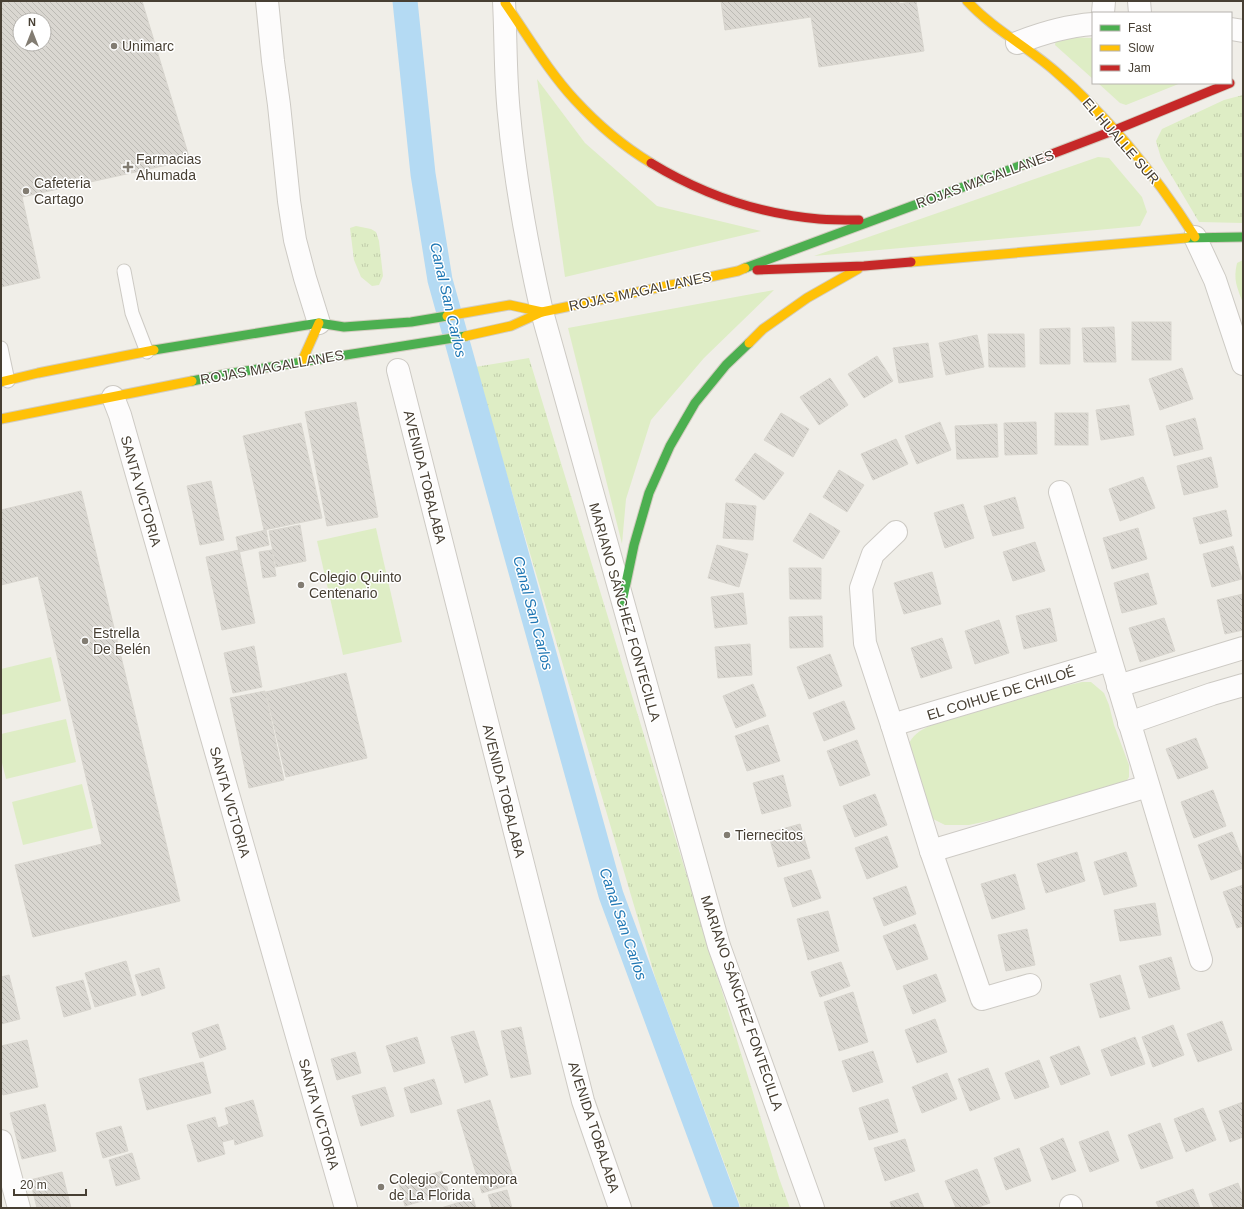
<svg xmlns="http://www.w3.org/2000/svg" width="1244" height="1209" viewBox="0 0 1244 1209" font-family="Arial,sans-serif">
<style>
.grass{fill:#deedc5}
.park{fill:url(#park-tufts)}
.lines{fill:none;stroke-linecap:round;stroke-linejoin:round}
.canal{stroke:#b4daf3;stroke-width:25}
.building{fill:url(#building-back-hatch);stroke:#d8d5ce;fill-rule:evenodd}
.lane-casing{stroke:#cdcac4;stroke-width:15}
.street-casing{stroke:#cdcac4;stroke-width:24}
.fast-casing{stroke:#d2ccbf;stroke-width:11}
.slow-casing{stroke:#d2ccbf;stroke-width:11}
.jam-casing{stroke:#d2ccbf;stroke-width:11}
.lane{stroke:#fdfcfc;stroke-width:13}
.street{stroke:#fdfcfc;stroke-width:22}
.fast{stroke:#4caf50;stroke-width:9}
.slow{stroke:#ffc107;stroke-width:9}
.jam{stroke:#c62828;stroke-width:9}
.poi-dot{fill:#827c72;stroke:#fff;stroke-width:1.5}
.labels{text-anchor:middle;stroke-width:3;stroke-linejoin:round;paint-order:stroke}
.poi-label{font-size:14px;fill:#473f33;stroke:#fff;text-anchor:start}
.street-label{font-size:14px;fill:#473f33;stroke:#fff}
.water-label{font-size:15px;font-style:italic;fill:#2078b5;stroke:#fff}
</style>
<defs>
<pattern id="park-tufts" width="24" height="20" patternUnits="userSpaceOnUse"><rect width="24" height="20" fill="#deedc5"/><path d="M3 7l-1-3M5 7V3M7 7l1-3M15 17l-1-3M17 17v-4M19 17l1-3" fill="none" stroke="#c0ccaa"/></pattern>
<pattern id="building-back-hatch" width="6" height="6" patternUnits="userSpaceOnUse"><rect width="6" height="6" fill="#dad7d1"/><path d="M-1 5l2 2M0 0l6 6M5-1l2 2" fill="none" stroke="#bcbab4"/></pattern>
</defs>
<rect width="100%" height="100%" fill="#f0eee8"/>
<g class="grass">
<path d="M1060 37 1093 38V79L1055 45 1056 39Z"/>
<path d="M537 79 585 143 657 206 761 231 565 277Z"/>
<path d="M1098 83H1181L1126 105 1120 103Z"/>
<path d="M1098 157 1109 158 1142 197 1147 212 1140 226 814 256Z"/>
<path d="M1243 260V303C1237 287 1233 280 1237 263Z"/>
<path d="M774 290 704 358 651 420 626 499 622 544 568 328Z"/>
<path d="M376 528 402 642 343 655 317 541Z"/>
<path d="M51 657 61 701 1 715V669Z"/>
<path d="M1082 682H1091L1104 693 1109 705 1114 725 1129 765V777L1121 789 1103 796 969 825H945L929 817 906 749C913 735 916 733 929 726L1060 687Z"/>
<path d="M66 719 76 762 6 779 1 759V734Z"/>
<path d="M82 784 93 828 23 845 12 802Z"/>
</g>
<g class="park">
<path d="M1243 95V223L1199 222 1161 158 1156 141 1162 129 1224 100Z"/>
<path d="M356 226 371 229 376 232 379 241 383 276 379 285 372 286 361 277 354 260 350 228Z"/>
<path d="M529 358 779 1178 790 1208H741L656 980 475 367Z"/>
</g>
<g class="lines">
<path class="canal" d="M405 1 423 174 440 280 611 895 727 1208"/>
</g>
<g class="building">
<path d="M1 1H142L190 160 22 197 40 278 1 287ZM20 20H44V44H20Z"/>
<path d="M721 1H899V4L916 1 924 51 819 67 811 17 725 30Z"/>
<rect x="1132" y="322" width="39" height="38"/>
<path d="M1114 327 1116 362H1084L1082 328Z"/>
<path d="M1070 328V364H1040V329Z"/>
<path d="M988 334H1024L1025 367H989Z"/>
<path d="M977 335 984 367 946 375 939 343Z"/>
<path d="M928 343 933 377 899 383 893 348Z"/>
<path d="M877 356 893 381 864 398 848 374Z"/>
<path d="M1182 368 1193 399 1160 410 1149 379Z"/>
<path d="M830 378 848 405 819 425 800 397Z"/>
<path d="M356 402 378 517 327 526 305 412Z"/>
<path d="M1129 405 1134 435 1101 440 1096 410Z"/>
<path d="M781 413 809 429 793 457 764 440Z"/>
<rect x="1055" y="413" width="33" height="32"/>
<path d="M1195 418 1203 449 1174 456 1166 426Z"/>
<path d="M940 422 951 450 917 464 905 436Z"/>
<path d="M1036 422 1037 454 1005 455 1004 423Z"/>
<path d="M301 423 322 518 264 530 243 436Z"/>
<path d="M997 424 998 457 957 459 955 426Z"/>
<path d="M896 439 908 464 873 480 861 454Z"/>
<path d="M755 453 784 473 764 500 735 480Z"/>
<path d="M1211 457 1218 487 1184 495 1177 466Z"/>
<path d="M839 470 864 485 847 512 823 497Z"/>
<path d="M1143 477 1155 508 1120 521 1109 489Z"/>
<path d="M211 481 224 540 200 545 187 486Z"/>
<path d="M81 491 180 901 33 937 15 865 102 844 38 576 1 585V510Z"/>
<path d="M1015 497 1024 528 993 536 984 506Z"/>
<path d="M726 503 756 506 753 540 723 538Z"/>
<path d="M963 504 974 538 945 548 934 513Z"/>
<path d="M1226 510 1232 536 1200 544 1193 518Z"/>
<path d="M810 513 840 531 823 559 793 541Z"/>
<path d="M300 525 306 561 276 567 269 531Z"/>
<path d="M1138 528 1147 559 1112 569 1103 538Z"/>
<path d="M266 530 269 545 239 552 236 537Z"/>
<path d="M1035 542 1045 571 1013 581 1003 552Z"/>
<path d="M717 545 748 554 739 587 708 578Z"/>
<path d="M1233 546 1242 579 1212 587 1203 554Z"/>
<path d="M239 550 255 623 222 630 206 557Z"/>
<path d="M272 550 276 576 263 578 259 552Z"/>
<path d="M789 568H821V599H790Z"/>
<path d="M932 572 941 604 904 614 894 583Z"/>
<path d="M1148 573 1157 604 1122 613 1114 583Z"/>
<path d="M743 593 747 624 715 628 711 597Z"/>
<path d="M1243 594V630L1225 634 1217 600Z"/>
<path d="M1050 608 1057 641 1024 649 1016 616Z"/>
<path d="M822 616 823 647 790 648 789 617Z"/>
<path d="M1164 618 1175 651 1140 662 1129 628Z"/>
<path d="M999 620 1009 653 975 664 965 631Z"/>
<path d="M942 638 952 668 921 678 911 648Z"/>
<path d="M750 644 752 675 718 678 715 647Z"/>
<path d="M254 646 262 687 233 693 224 653Z"/>
<path d="M830 654 842 686 809 699 797 667Z"/>
<path d="M346 673 367 758 286 777 266 692Z"/>
<path d="M753 684 766 716 736 728 723 696Z"/>
<path d="M265 691 284 780 249 788 230 698Z"/>
<path d="M844 701 855 729 824 741 813 713Z"/>
<path d="M768 725 780 761 747 771 735 736Z"/>
<path d="M1196 738 1208 768 1178 779 1166 749Z"/>
<path d="M857 740 870 775 840 786 827 751Z"/>
<path d="M783 775 791 806 762 814 753 783Z"/>
<path d="M1213 790 1226 826 1194 838 1181 802Z"/>
<path d="M875 794 887 825 855 837 843 806Z"/>
<path d="M800 824 810 858 778 867 768 833Z"/>
<path d="M1232 832 1243 861V868L1211 880 1198 845Z"/>
<path d="M887 836 898 867 867 879 855 848Z"/>
<path d="M1077 852 1085 881 1046 893 1037 864Z"/>
<path d="M1126 852 1137 886 1104 895 1094 862Z"/>
<path d="M811 870 821 898 793 907 784 878Z"/>
<path d="M1015 874 1025 909 992 919 981 884Z"/>
<path d="M1243 885V926L1237 928 1223 892Z"/>
<path d="M906 886 916 914 884 926 873 898Z"/>
<path d="M1155 903 1161 935 1120 941 1114 910Z"/>
<path d="M828 911 839 951 808 960 797 919Z"/>
<path d="M915 924 928 959 897 970 883 936Z"/>
<path d="M1027 929 1035 965 1006 971 998 935Z"/>
<path d="M1171 957 1180 989 1149 998 1139 966Z"/>
<path d="M126 961 136 995 95 1007 85 973Z"/>
<path d="M841 962 850 986 820 997 811 972Z"/>
<path d="M159 968 165 988 142 996 135 975Z"/>
<path d="M936 974 946 1001 913 1014 903 986Z"/>
<path d="M9 975 20 1019 1 1024V977Z"/>
<path d="M1120 975 1130 1009 1100 1018 1090 984Z"/>
<path d="M83 980 91 1009 64 1017 56 987Z"/>
<path d="M853 992 868 1042 839 1051 824 1002Z"/>
<path d="M935 1019 947 1052 917 1063 905 1030Z"/>
<path d="M1222 1021 1232 1050 1198 1062 1187 1034Z"/>
<path d="M218 1024 226 1049 200 1058 192 1033Z"/>
<path d="M1173 1025 1184 1055 1153 1067 1142 1037Z"/>
<path d="M521 1027 531 1074 511 1078 501 1031Z"/>
<path d="M474 1031 488 1075 465 1083 451 1037Z"/>
<path d="M417 1037 425 1063 394 1072 386 1046Z"/>
<path d="M1135 1037 1145 1064 1111 1076 1101 1050Z"/>
<path d="M27 1040 38 1087 3 1095 1 1089V1046Z"/>
<path d="M1079 1046 1090 1074 1061 1085 1050 1057Z"/>
<path d="M873 1051 883 1082 853 1092 842 1061Z"/>
<path d="M355 1052 361 1073 337 1080 331 1059Z"/>
<path d="M1039 1060 1049 1087 1015 1099 1005 1073Z"/>
<path d="M203 1062 211 1093 147 1110 139 1079Z"/>
<path d="M988 1068 1000 1099 970 1111 958 1079Z"/>
<path d="M947 1073 957 1099 922 1113 912 1087Z"/>
<path d="M434 1079 442 1104 411 1113 404 1088Z"/>
<path d="M385 1087 394 1116 361 1126 352 1096Z"/>
<path d="M888 1099 898 1132 869 1140 859 1108Z"/>
<path d="M253 1100 263 1136 235 1145 234 1139 222 1142 225 1154 198 1162 187 1125 215 1117 218 1128 229 1124 225 1108Z"/>
<path d="M490 1100 515 1183 482 1193 457 1110Z"/>
<path d="M1243 1102V1137L1230 1142 1219 1111Z"/>
<path d="M45 1104 56 1151 22 1159 10 1113Z"/>
<path d="M1203 1108 1216 1140 1186 1152 1174 1119Z"/>
<path d="M1160 1123 1173 1158 1141 1169 1128 1135Z"/>
<path d="M121 1126 128 1151 103 1158 96 1133Z"/>
<path d="M1108 1131 1119 1161 1090 1172 1079 1142Z"/>
<path d="M1063 1138 1076 1171 1052 1180 1040 1148Z"/>
<path d="M905 1139 915 1171 885 1181 874 1148Z"/>
<path d="M1019 1148 1031 1181 1006 1190 994 1158Z"/>
<path d="M132 1153 140 1179 116 1186 109 1160Z"/>
<path d="M977 1169 990 1203 976 1208H956L945 1181Z"/>
<path d="M442 1171 449 1193 405 1206 399 1184Z"/>
<path d="M62 1172 71 1208H37L30 1180Z"/>
<path d="M1238 1183 1243 1196V1208H1214L1209 1194Z"/>
<path d="M1193 1189 1200 1208H1159L1156 1202Z"/>
<path d="M507 1190 512 1208H492L488 1195Z"/>
<path d="M918 1193 924 1208H892L890 1202Z"/>
<path d="M473 1198 476 1208H441Z"/>
</g>
<g class="lines">
<g class="lane-casing">
<g id="lane">
<path d="M124 271 132 313 147 352"/>
<path d="M1 348 8 381"/>
</g>
</g>
<g class="street-casing">
<g id="street">
<path d="M267 1 273 61 279 105 289 201 295 240 305 278 319 323"/>
<path d="M504 1C506 39 505 76 509 114 515 181 527 246 542 312L719 946 813 1208"/>
<path d="M1139 1 1140 13"/>
<path d="M1103 13 1104 1"/>
<path d="M1231 29 1243 31"/>
<path d="M1017 43C1042 33 1066 26 1093 24"/>
<path d="M1195 237 1215 280 1243 364"/>
<path d="M398 370 583 1101 620 1208"/>
<path d="M113 397 120 415 346 1208"/>
<path d="M1060 492 1201 960"/>
<path d="M896 532 873 554 861 588 865 643 892 725 931 851 982 999 1030 985"/>
<path d="M1118 686 1243 648"/>
<path d="M1129 723 1212 694 1243 685"/>
<path d="M892 725 1110 660"/>
<path d="M931 851 1148 786"/>
<path d="M1 1141 19 1208"/>
<path d="M1071 1208V1206"/>
</g>
</g>
<g class="fast-casing">
<g id="fast">
<path d="M1186 238 1243 237"/>
<path d="M745 268 1044 157"/>
<path d="M154 350 319 323 344 327 411 322 447 316"/>
<path d="M192 381 226 374 466 336"/>
<path d="M622 602 634 545 649 493 670 446 695 403 726 365 749 343"/>
</g>
</g>
<g class="slow-casing">
<g id="slow">
<path d="M967 1C993 29 1026 46 1055 71 1110 118 1156 176 1195 237"/>
<path d="M505 3C528 36 548 71 575 100 598 125 623 146 651 163"/>
<path d="M911 262 1186 238"/>
<path d="M447 316 510 305 542 312"/>
<path d="M466 336 511 326 542 312 738 271 745 268"/>
<path d="M749 343 763 329 807 298 858 269"/>
<path d="M302 361 319 323"/>
<path d="M1 382 38 373 154 350"/>
<path d="M1 419 192 381"/>
</g>
</g>
<g class="jam-casing">
<g id="jam">
<path d="M1044 157 1115 130 1230 83"/>
<path d="M651 163C702 194 759 214 819 219 832 220 846 220 859 220"/>
<path d="M757 270 864 266 911 262"/>
</g>
</g>
<use href="#lane" class="lane"/>
<use href="#street" class="street"/>
<use href="#fast" class="fast"/>
<use href="#slow" class="slow"/>
<use href="#jam" class="jam"/>
</g>
<g class="poi-dot">
<circle cx="114" cy="46" r="4"/>
<path d="M126 161h4v4h4v4h-4v4h-4v-4h-4v-4h4z"/>
<circle cx="26" cy="191" r="4"/>
<circle cx="301" cy="585" r="4"/>
<circle cx="85" cy="641" r="4"/>
<circle cx="727" cy="835" r="4"/>
<circle cx="381" cy="1187" r="4"/>
</g>
<g class="labels">
<g class="poi-label">
<text x="122" y="51">Unimarc</text>
<text x="136" y="164">Farmacias<tspan x="136" dy="16">Ahumada</tspan></text>
<text x="34" y="188">Cafeteria<tspan x="34" dy="16">Cartago</tspan></text>
<text x="309" y="582">Colegio Quinto<tspan x="309" dy="16">Centenario</tspan></text>
<text x="93" y="638">Estrella<tspan x="93" dy="16">De Belén</tspan></text>
<text x="735" y="840">Tiernecitos</text>
<text x="389" y="1184">Colegio Contempora<tspan x="389" dy="16">de La Florida</tspan></text>
</g>
<g class="street-label">
<text transform="translate(1121 141) rotate(49)" y="5">EL HUALLE SUR</text>
<text transform="translate(985 179) rotate(-20)" y="5">ROJAS MAGALLANES</text>
<text transform="translate(640 291) rotate(-12)" y="5">ROJAS MAGALLANES</text>
<text transform="translate(272 367) rotate(-10)" y="5">ROJAS MAGALLANES</text>
<text transform="translate(425 477) rotate(76)" y="5">AVENIDA TOBALABA</text>
<text transform="translate(141 491) rotate(74)" y="5">SANTA VICTORIA</text>
<text transform="translate(625 612) rotate(74)" y="5">MARIANO SÁNCHEZ FONTECILLA</text>
<text transform="translate(1001 693) rotate(-17)" y="5">EL COIHUE DE CHILOÉ</text>
<text transform="translate(504 791) rotate(76)" y="5">AVENIDA TOBALABA</text>
<text transform="translate(230 802) rotate(74)" y="5">SANTA VICTORIA</text>
<text transform="translate(742 1003) rotate(71)" y="5">MARIANO SÁNCHEZ FONTECILLA</text>
<text transform="translate(319 1114) rotate(74)" y="5">SANTA VICTORIA</text>
<text transform="translate(594 1127) rotate(72)" y="5">AVENIDA TOBALABA</text>
</g>
<g class="water-label">
<text transform="translate(448 300) rotate(77)" y="5">Canal San Carlos</text>
<text transform="translate(533 613) rotate(75)" y="5">Canal San Carlos</text>
<text transform="translate(623 924) rotate(71)" y="5">Canal San Carlos</text>
</g>
</g>
<rect width="1244" height="1209" fill="none" stroke="#473f33" stroke-width="4"/>
<rect x="1092" y="12" width="140" height="72" fill="#ffffff" stroke="#b5b2ad"/>
<rect x="1100" y="25" width="20" height="6" fill="#4caf50" stroke="#b5b2ad"/>
<text x="1128" y="32" font-size="12" fill="#473f33">Fast</text>
<rect x="1100" y="45" width="20" height="6" fill="#ffc107" stroke="#b5b2ad"/>
<text x="1128" y="52" font-size="12" fill="#473f33">Slow</text>
<rect x="1100" y="65" width="20" height="6" fill="#c62828" stroke="#b5b2ad"/>
<text x="1128" y="72" font-size="12" fill="#473f33">Jam</text>
<g transform="translate(32 32)"><circle r="19" fill="#ffffff" stroke="#b5b2ad"/>
<path d="M0-3L7 15L0 10L-7 15Z" fill="#827c72"/>
<text y="-6" font-size="11" font-weight="bold" text-anchor="middle" fill="#473f33">N</text>
</g>
<path d="M14 1189v6h72v-6" fill="none" stroke="#473f33" stroke-width="2"/>
<text x="20" y="1189" font-size="12" fill="#473f33" stroke="#ffffff" stroke-width="3" paint-order="stroke">20 m</text>
</svg>
